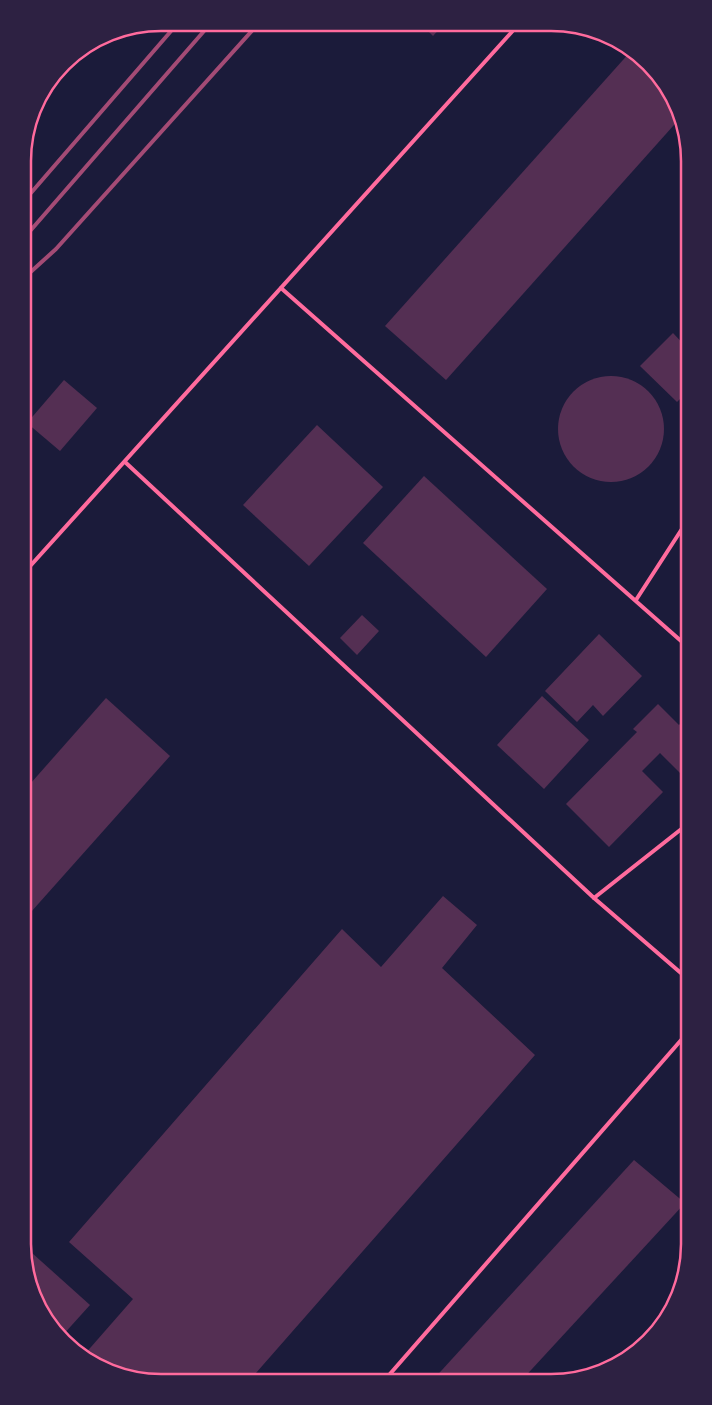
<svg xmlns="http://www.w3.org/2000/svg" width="712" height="1405" viewBox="0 0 712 1405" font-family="'PT Sans',sans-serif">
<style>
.building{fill:#542f53}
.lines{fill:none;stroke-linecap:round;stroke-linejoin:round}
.service{stroke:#ff6b9d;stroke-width:4}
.rail{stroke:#a44b75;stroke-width:4}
.rim{fill:none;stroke:#ff6b9d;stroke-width:2.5}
</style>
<rect width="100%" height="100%" fill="#1b1b3a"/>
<g class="building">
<path d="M434 24H444L433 36 428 31Z"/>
<path d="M631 51 642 57 682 116 446 380 385 326Z"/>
<path d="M689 258V321L685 315 680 297V278Z"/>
<path d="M673 333 689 350V390L677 402 640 366Z"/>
<circle cx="611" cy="429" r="53"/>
<path d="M64 380 97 408 60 451 27 423Z"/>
<path d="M317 425 383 487 309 566 243 505Z"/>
<path d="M424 476 547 589 486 657 363 543Z"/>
<path d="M362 615 379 631 357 655 340 638Z"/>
<path d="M599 634 642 676 603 716 593 705 577 722 545 691Z"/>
<path d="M542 696 589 740 544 789 497 745Z"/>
<path d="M106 698 170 756 23 921V792Z"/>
<path d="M658 704 679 725 689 714V782L660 753 642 771 663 792 609 847 566 804 637 732 633 729Z"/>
<path d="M443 896 477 925 442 968 535 1055 248 1382 143 1381 84 1355 133 1299 69 1242 342 929 381 967Z"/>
<path d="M634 1160 685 1203 520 1382H431Z"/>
<path d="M22 1244 90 1305 62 1336 30 1288Z"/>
</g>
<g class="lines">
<g class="service">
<path d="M281 288 689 648"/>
<path d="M125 462 594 898 689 823"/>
<path d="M23 574 518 25"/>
<path d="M636 600 689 518"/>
<path d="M594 898 689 980"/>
<path d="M383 1382 689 1031"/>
</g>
<g class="rail">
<path d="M24 201 178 23"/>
<path d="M24 238 211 23"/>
<path d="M24 278 56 249 259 23"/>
</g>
</g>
<path d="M0 0H712V1405H0ZM161 31H551A130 130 0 0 1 681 161V1244A130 130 0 0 1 551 1374H161A130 130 0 0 1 31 1244V161A130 130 0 0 1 161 31Z" fill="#2d2142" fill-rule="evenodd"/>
<path class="rim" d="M161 31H551A130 130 0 0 1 681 161V1244A130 130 0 0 1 551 1374H161A130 130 0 0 1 31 1244V161A130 130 0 0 1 161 31Z"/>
</svg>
